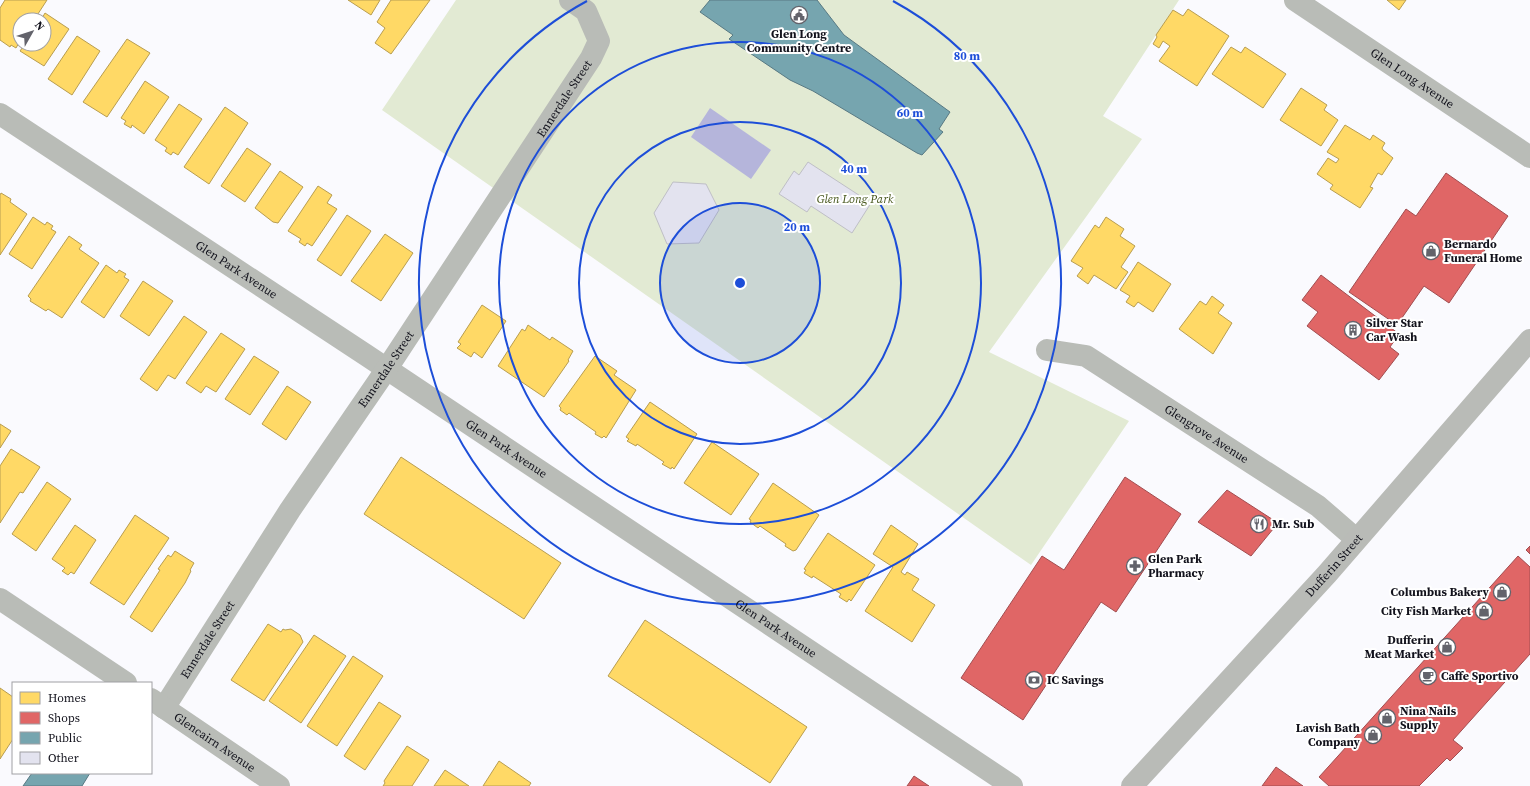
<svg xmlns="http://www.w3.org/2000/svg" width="1530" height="786" viewBox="0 0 1530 786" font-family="'Source Serif 4',serif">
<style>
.green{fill:#e2ead3}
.water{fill:#b5b5db}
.homes{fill:#ffd966;stroke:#b89d50}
.shops{fill:#e06666;stroke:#a24d50}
.public{fill:#76a5af;stroke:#587983}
.building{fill:#e3e3ef;stroke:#bfbfc6}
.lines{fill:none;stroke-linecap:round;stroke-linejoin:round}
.minor{stroke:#b9bcb7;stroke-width:22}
.tertiary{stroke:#b9bcb7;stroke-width:22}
.secondary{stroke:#b9bbb7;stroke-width:22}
.ring{fill:none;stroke:#1d4ed8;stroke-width:2}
.labels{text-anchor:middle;stroke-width:4;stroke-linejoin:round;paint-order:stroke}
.poi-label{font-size:12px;font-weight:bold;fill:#12121c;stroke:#fff;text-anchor:start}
.street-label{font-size:12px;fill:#12121c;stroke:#fff}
.park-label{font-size:12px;font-style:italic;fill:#45551a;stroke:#fff}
.centre{fill:#1d4ed8;stroke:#fff;stroke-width:2}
.ring-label{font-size:12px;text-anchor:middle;font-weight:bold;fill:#1d4ed8;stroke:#fff;stroke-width:4;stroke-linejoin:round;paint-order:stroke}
</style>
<rect width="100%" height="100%" fill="#fafafe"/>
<path class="green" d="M456 0H1179L1103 116 1142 139 989 352 1129 421 1031 565 382 110Z"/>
<path class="water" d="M710 108 771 150 751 179 691 137Z"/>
<g class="homes">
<path d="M5 0H47L34 20H20V41L16 48 11 45 10 47 0 40V8Z"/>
<path d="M348 0H380L371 15Z"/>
<path d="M391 0H430L391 54 375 43 385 28 377 22Z"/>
<path d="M1387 0H1406L1399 10Z"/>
<path d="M1188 9 1229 36 1197 86 1159 61 1170 46 1163 41 1159 48 1153 44 1157 37 1156 35 1173 10 1183 16Z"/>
<path d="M45 13 69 29 44 66 20 51 25 44H44V20H41Z"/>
<path d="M77 36 100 51 72 95 48 79Z"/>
<path d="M127 39 150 53 107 117 83 102Z"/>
<path d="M1231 47 1241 53 1245 47 1286 74 1263 108 1212 74Z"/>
<path d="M145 81 169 97 144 134 132 125 131 128 124 124 126 121 121 118Z"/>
<path d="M1301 88 1327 105 1324 110 1338 120 1321 146 1280 120Z"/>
<path d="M179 104 202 119 178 155 173 152 171 155 165 151 167 148 155 140Z"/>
<path d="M225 107 248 123 209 184 184 167Z"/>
<path d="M1345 125 1370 140 1373 135 1385 143 1382 148 1383 150 1393 158 1382 175 1378 173 1370 187 1373 188 1360 208 1330 189 1333 185 1317 174 1328 158 1336 163 1339 159 1327 152Z"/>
<path d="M247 148 271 164 245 202 221 186Z"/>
<path d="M280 171 303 187 278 223 273 222 255 208Z"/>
<path d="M318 186 332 195 327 203 337 209 312 246 307 243 305 246 299 242 301 239 288 231Z"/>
<path d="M1 193 11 199 10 202 27 214 0 255V195Z"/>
<path d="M347 215 371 231 341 276 317 260Z"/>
<path d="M33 217 45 225 47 222 53 226 51 229 56 232 32 269 9 254Z"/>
<path d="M1106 217 1124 229 1120 236 1135 246 1121 267 1128 272 1116 289 1094 275 1088 284 1077 276 1083 268 1071 261 1095 225 1099 228Z"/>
<path d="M385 234 413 253 381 301 351 281Z"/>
<path d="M69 236 82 245 79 249 99 263 62 318 48 309 46 311 30 301 31 299 28 296Z"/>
<path d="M1138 262 1171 284 1153 312 1138 302 1134 307 1126 302 1130 296 1120 290Z"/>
<path d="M106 265 117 273 119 270 126 274 124 277 129 280 104 318 81 302Z"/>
<path d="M143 281 173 301 149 336 120 316Z"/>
<path d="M1212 296 1224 305 1218 313 1232 323 1213 354 1179 329 1200 301 1206 305Z"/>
<path d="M482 305 506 321 482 358 474 352 471 357 457 348 461 344 458 342Z"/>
<path d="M184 316 207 332 175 379 168 375 157 391 140 379Z"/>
<path d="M528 325 550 340 552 337 573 351 568 360 569 361 544 397 498 366 522 329 525 331Z"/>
<path d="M221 333 245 349 216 392 206 386 201 393 186 383Z"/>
<path d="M254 356 279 372 250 415 225 399Z"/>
<path d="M595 356 617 371 614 375 636 390 606 438 604 436 602 438 595 434 596 432 569 413 567 415 560 410 561 408 559 406Z"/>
<path d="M287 386 311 402 286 440 262 424Z"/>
<path d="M650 402 697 434 674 469 672 467 671 469 662 464 664 462 637 444 636 446 627 441 629 439 626 437Z"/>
<path d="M0 424 11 431 0 448Z"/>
<path d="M712 442 759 474 731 515 684 483Z"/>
<path d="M11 449 40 467 23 493 20 492 0 523V466Z"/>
<path d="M401 457 561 563 524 619 364 514Z"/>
<path d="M47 482 71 499 36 551 12 534Z"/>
<path d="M773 483 819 515 796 550 793 551 785 546 786 544 760 526 758 528 750 522 751 520 749 519Z"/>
<path d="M135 515 169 538 124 605 90 583Z"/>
<path d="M75 525 96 540 74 574 71 572 68 575 62 571 65 568 52 559Z"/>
<path d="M891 525 918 544 901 572 905 575 907 572 919 579 912 590 935 605 912 642 865 611 893 567 873 554Z"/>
<path d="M828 533 875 565 851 601 849 599 847 602 839 597 841 594 813 576 812 578 804 573 806 570 804 569Z"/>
<path d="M175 551 194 563 190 570 191 571 185 583 152 632 130 617 160 570 158 569 168 555 171 557Z"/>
<path d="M645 620 807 727 770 783 608 676Z"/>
<path d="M268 624 281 632 283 629 285 630 291 629 300 635 303 642 264 701 231 680Z"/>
<path d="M314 635 346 656 301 723 269 701Z"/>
<path d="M353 656 383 676 337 746 307 726Z"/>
<path d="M0 688 13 697V739L0 759Z"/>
<path d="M379 702 401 716 365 770 344 756Z"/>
<path d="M407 746 429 760 412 786H383L385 783 384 781Z"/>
<path d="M499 761 531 783 529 786H483Z"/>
<path d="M445 770 469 786H434Z"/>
</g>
<g class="shops">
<path d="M1446 173 1508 216 1449 303 1424 286 1397 325 1349 292 1406 209 1416 216Z"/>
<path d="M1321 275 1399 334 1390 347 1399 354 1379 380 1307 326 1318 312 1302 300Z"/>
<path d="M1125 477 1181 514 1116 612 1101 602 1023 720 961 678 1042 556 1064 570Z"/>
<path d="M1227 490 1278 523 1251 556 1198 522Z"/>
<path d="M1530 546V554L1526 550Z"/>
<path d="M1518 556 1530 567V654L1453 740 1463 748 1450 761 1447 758 1419 786H1329L1319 777 1329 766Z"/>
<path d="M1276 767 1303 786H1262Z"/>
<path d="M914 776 929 786H907Z"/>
</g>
<g class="public">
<path d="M710 0H817L844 35 950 112 939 129 943 132 922 155 917 153 813 91 790 80 729 39 733 35 700 12Z"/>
<path d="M32 773H90L82 786H23Z"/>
</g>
<g class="building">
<path d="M808 162 871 203 852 233 811 206 807 212 779 194 794 171 799 175Z"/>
<path d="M673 182 706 184 719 210 699 243 667 244 654 213Z"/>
</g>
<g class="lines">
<g class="minor">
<path id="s1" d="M1295 0 1530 157"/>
<path id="s2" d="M0 114 366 355 1012 786"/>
<path id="s3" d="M1047 350 1086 356 1318 506 1356 539"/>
<path id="s4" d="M164 708 290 510 386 370 591 58 599 41 586 11 570 0"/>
</g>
<g class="tertiary">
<path d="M0 599 126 683"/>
<path id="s5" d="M151 699 279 786"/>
</g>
<path class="secondary" id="s6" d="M1132 786 1327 574 1530 340"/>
</g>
<circle cx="740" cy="283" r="80" fill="#1d4ed8" fill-opacity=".12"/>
<g class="ring">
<circle cx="740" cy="283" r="80"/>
<circle cx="740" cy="283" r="161"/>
<circle cx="740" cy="283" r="241"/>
<path d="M893 1A321 321 0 1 1 587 1"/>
</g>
<defs>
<g id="civic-ring" transform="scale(0.9)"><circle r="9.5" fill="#fff" stroke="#63636b" stroke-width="1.5"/><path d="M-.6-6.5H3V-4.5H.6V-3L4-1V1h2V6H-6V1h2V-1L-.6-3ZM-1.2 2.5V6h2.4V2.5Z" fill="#63636b"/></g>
<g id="shop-ring" transform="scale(0.9)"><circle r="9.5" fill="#fff" stroke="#63636b" stroke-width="1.5"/><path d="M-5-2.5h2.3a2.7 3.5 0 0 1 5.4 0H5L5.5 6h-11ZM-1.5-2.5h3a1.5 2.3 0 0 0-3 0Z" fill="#63636b"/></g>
<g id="building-ring" transform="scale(0.9)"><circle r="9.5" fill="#fff" stroke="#63636b" stroke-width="1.5"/><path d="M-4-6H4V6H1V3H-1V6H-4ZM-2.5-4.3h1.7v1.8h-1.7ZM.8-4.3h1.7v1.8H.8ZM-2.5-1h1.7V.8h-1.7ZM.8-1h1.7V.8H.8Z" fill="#63636b"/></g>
<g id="restaurant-ring" transform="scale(0.9)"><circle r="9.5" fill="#fff" stroke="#63636b" stroke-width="1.5"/><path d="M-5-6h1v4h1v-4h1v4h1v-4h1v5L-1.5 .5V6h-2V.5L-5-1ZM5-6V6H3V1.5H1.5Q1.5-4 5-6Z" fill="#63636b"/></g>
<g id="pharmacy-ring" transform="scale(0.9)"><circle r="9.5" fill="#fff" stroke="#63636b" stroke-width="1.5"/><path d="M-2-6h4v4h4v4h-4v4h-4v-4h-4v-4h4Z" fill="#63636b"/></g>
<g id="cafe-ring" transform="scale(0.9)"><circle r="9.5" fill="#fff" stroke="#63636b" stroke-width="1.5"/><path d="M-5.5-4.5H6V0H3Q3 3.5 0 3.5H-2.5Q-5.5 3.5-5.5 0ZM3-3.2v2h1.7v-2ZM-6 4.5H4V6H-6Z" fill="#63636b"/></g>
<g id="bank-ring" transform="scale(0.9)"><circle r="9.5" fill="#fff" stroke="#63636b" stroke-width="1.5"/><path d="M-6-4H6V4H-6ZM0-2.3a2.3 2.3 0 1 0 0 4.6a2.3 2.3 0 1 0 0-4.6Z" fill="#63636b"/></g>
</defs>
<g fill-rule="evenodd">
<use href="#civic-ring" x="799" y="15"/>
<use href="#shop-ring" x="1431" y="251"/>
<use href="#building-ring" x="1353" y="330"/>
<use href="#restaurant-ring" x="1259" y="524"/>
<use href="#pharmacy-ring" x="1135" y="566"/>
<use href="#shop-ring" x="1502" y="592"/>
<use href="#shop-ring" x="1484" y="611"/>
<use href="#shop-ring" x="1447" y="647"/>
<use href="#cafe-ring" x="1428" y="676"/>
<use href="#bank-ring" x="1034" y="680"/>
<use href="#shop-ring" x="1387" y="718"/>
<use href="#shop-ring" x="1373" y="735"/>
</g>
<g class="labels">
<g class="poi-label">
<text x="799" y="38" text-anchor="middle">Glen Long<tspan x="799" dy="14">Community Centre</tspan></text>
<text x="1444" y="248">Bernardo<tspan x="1444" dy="14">Funeral Home</tspan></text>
<text x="1366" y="327">Silver Star<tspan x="1366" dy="14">Car Wash</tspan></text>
<text x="1272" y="528">Mr. Sub</text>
<text x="1148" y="563">Glen Park<tspan x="1148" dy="14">Pharmacy</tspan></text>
<text x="1489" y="596" text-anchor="end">Columbus Bakery</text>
<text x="1471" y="615" text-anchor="end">City Fish Market</text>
<text x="1434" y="644" text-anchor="end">Dufferin<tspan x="1434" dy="14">Meat Market</tspan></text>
<text x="1441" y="680">Caffe Sportivo</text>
<text x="1047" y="684">IC Savings</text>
<text x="1400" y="715">Nina Nails<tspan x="1400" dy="14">Supply</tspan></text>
<text x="1360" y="732" text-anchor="end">Lavish Bath<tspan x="1360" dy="14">Company</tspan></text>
</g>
<g class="street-label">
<text dy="4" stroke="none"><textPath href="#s1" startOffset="141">Glen Long Avenue</textPath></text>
<text dy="4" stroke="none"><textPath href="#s4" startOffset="729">Ennerdale Street</textPath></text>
<text dy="4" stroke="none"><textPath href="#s2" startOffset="283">Glen Park Avenue</textPath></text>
<text dy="4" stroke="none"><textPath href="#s4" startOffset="405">Ennerdale Street</textPath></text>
<text dy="4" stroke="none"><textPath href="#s3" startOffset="183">Glengrove Avenue</textPath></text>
<text dy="4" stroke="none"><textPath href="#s2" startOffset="607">Glen Park Avenue</textPath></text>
<text dy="4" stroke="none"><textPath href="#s6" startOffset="299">Dufferin Street</textPath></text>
<text dy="4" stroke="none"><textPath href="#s2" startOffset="931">Glen Park Avenue</textPath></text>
<text dy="4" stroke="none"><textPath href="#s4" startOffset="81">Ennerdale Street</textPath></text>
<text dy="4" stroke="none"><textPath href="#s5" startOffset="77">Glencairn Avenue</textPath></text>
</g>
<g class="park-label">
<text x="855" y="203">Glen Long Park</text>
</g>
</g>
<circle cx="740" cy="283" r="6" class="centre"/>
<g class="ring-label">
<text x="967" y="60">80 m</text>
<text x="910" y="117">60 m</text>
<text x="854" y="173">40 m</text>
<text x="797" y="231">20 m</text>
</g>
<rect x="12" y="682" width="140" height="92" fill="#ffffff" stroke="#a0a0a4"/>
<rect x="20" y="692" width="20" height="12" fill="#ffd966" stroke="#a0a0a4"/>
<text x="48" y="702" font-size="12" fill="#12121c">Homes</text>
<rect x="20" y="712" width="20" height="12" fill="#e06666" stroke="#a0a0a4"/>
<text x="48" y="722" font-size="12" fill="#12121c">Shops</text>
<rect x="20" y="732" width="20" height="12" fill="#76a5af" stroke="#a0a0a4"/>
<text x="48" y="742" font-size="12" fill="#12121c">Public</text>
<rect x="20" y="752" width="20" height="12" fill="#e3e3ef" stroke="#a0a0a4"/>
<text x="48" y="762" font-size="12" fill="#12121c">Other</text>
<g transform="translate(32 32) rotate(51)"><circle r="19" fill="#ffffff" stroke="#a0a0a4"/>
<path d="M0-3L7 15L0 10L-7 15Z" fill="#63636b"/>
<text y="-6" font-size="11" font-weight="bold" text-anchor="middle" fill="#12121c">N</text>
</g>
</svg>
